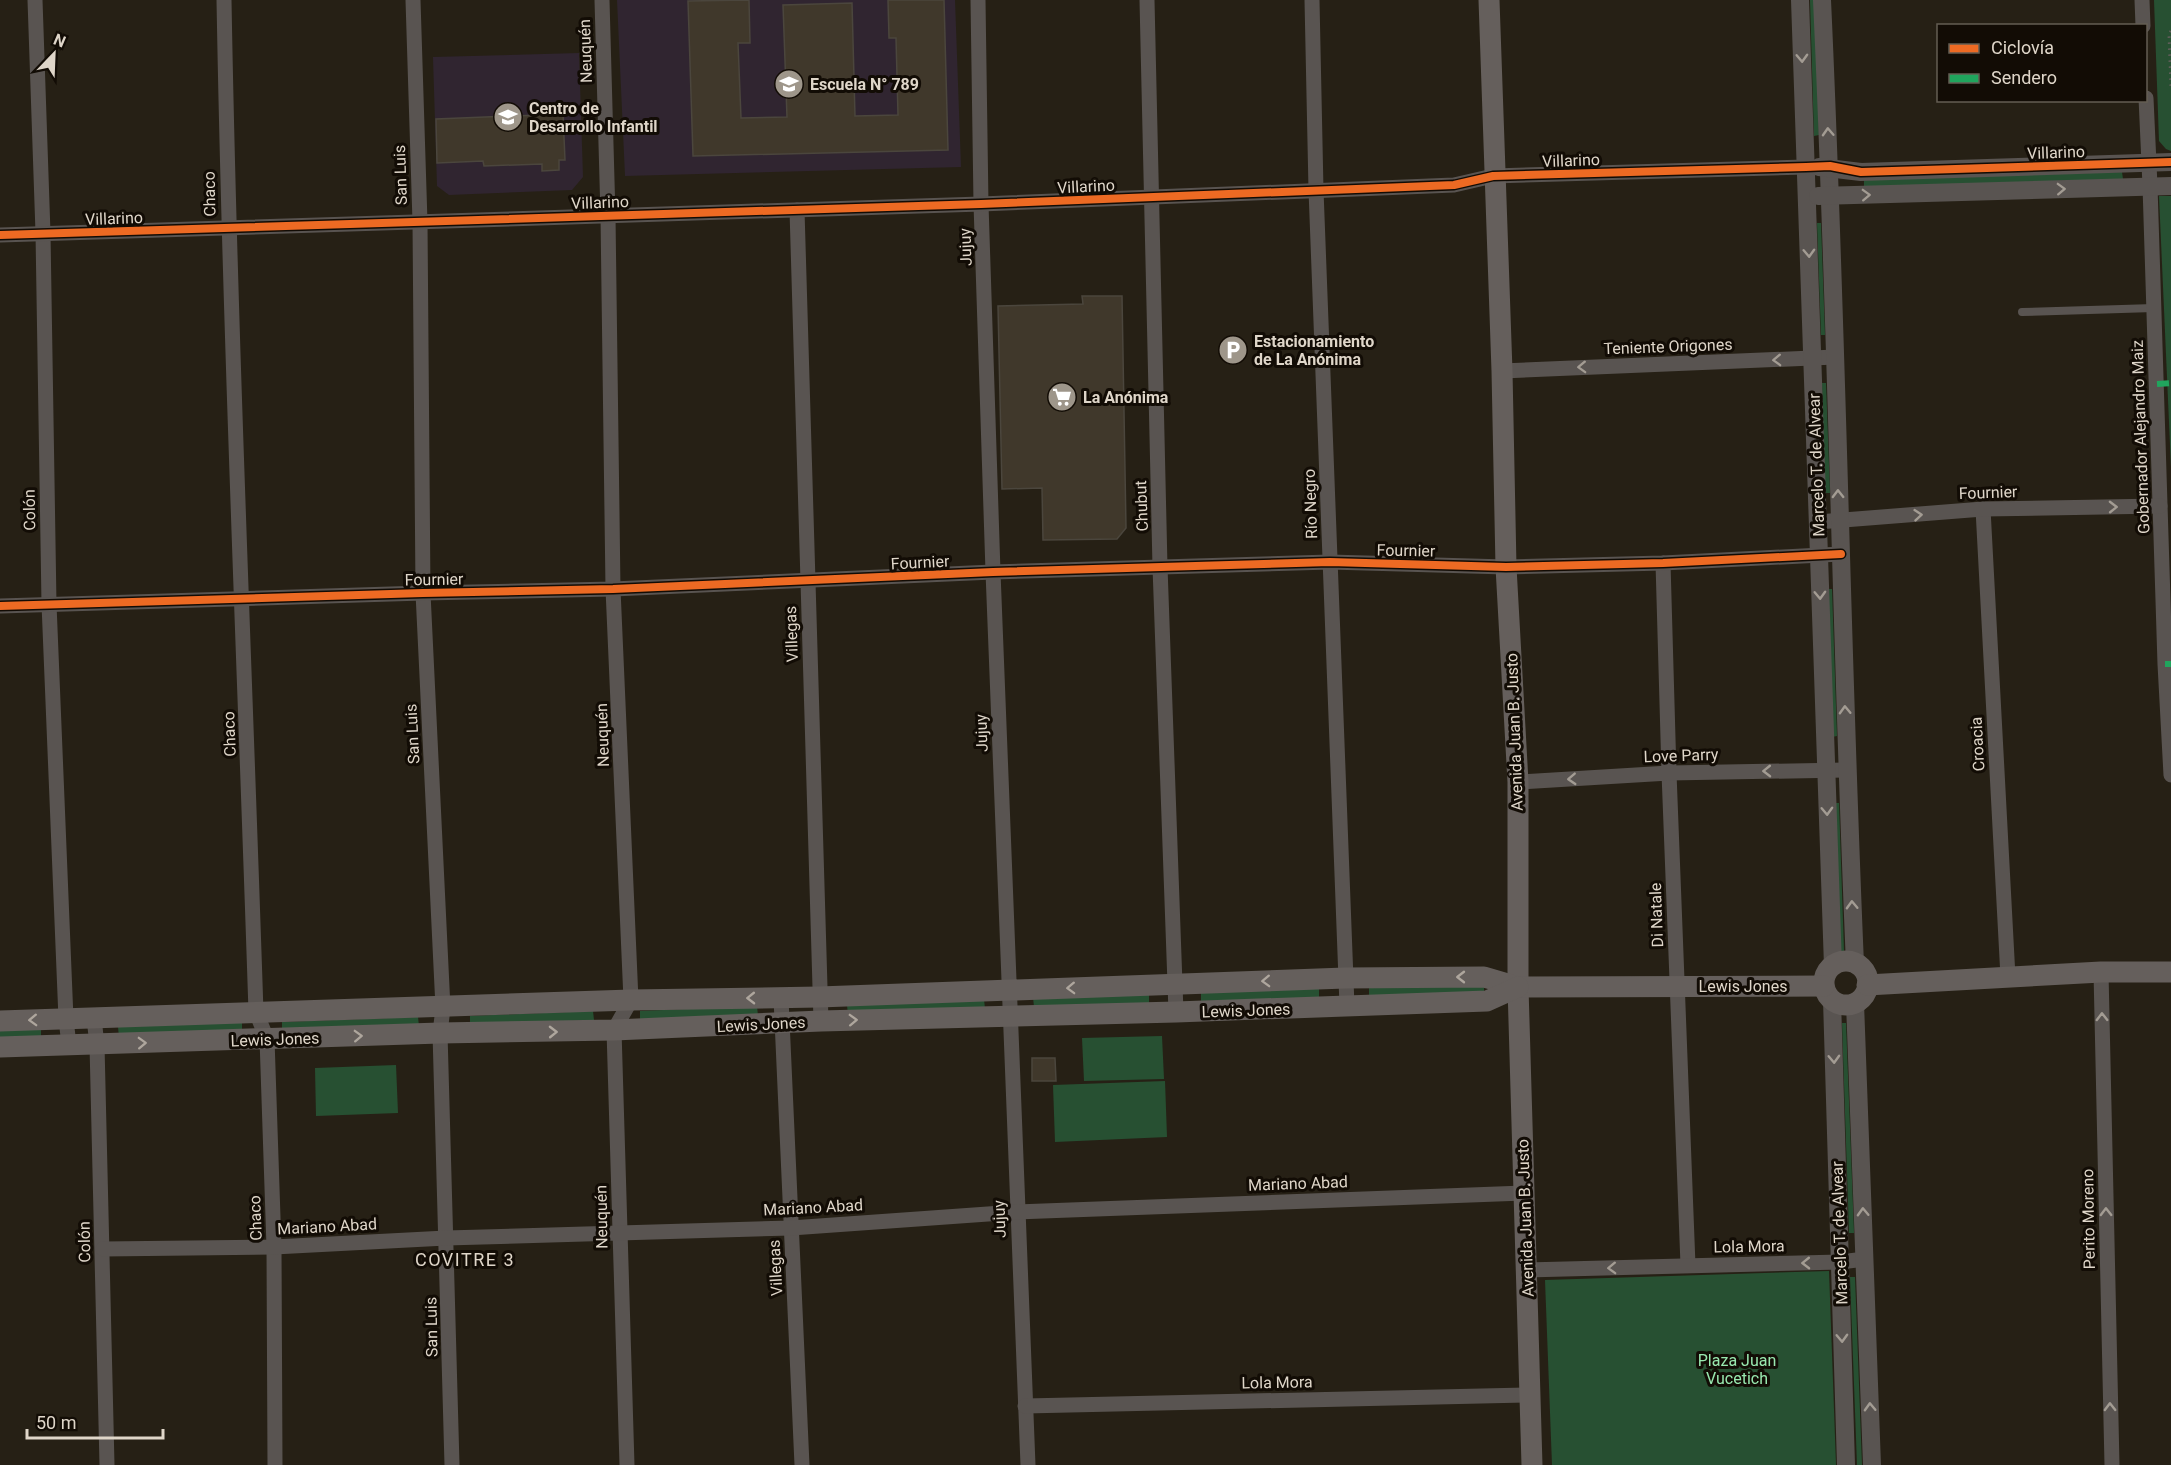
<svg xmlns="http://www.w3.org/2000/svg" width="2171" height="1465" viewBox="0 0 2171 1465" font-family="Roboto,sans-serif">
<style>
.education{fill:#302530}
.green{fill:#275032}
.building{fill:#40382b;stroke:#4b463d;stroke-width:1.5}
.lines{fill:none;stroke-linecap:round;stroke-linejoin:round}
.path{stroke:#635f5c;stroke-width:3;stroke-dasharray:1.5 4.5;stroke-linecap:butt}
.service{stroke:#595451;stroke-width:8}
.minor{stroke:#595451;stroke-width:15}
.tertiary{stroke:#595451;stroke-width:18}
.secondary{stroke:#655f5c;stroke-width:21}
.quiet{stroke:#20a55d;stroke-width:6;stroke-dasharray:12 6;stroke-linecap:butt}
.cycleway-casing{stroke:#120c05;stroke-width:11}
.cycleway{stroke:#ed6a23;stroke-width:8}
.oneway{stroke:#a39c93}
.oneway2{stroke:#aea69d}
.labels{text-anchor:middle;stroke-width:6;stroke-linejoin:round;paint-order:stroke}
.street-label{font-size:16px;fill:#dfd6c9;stroke:#120c05}
.poi-label{font-size:16px;font-weight:bold;fill:#dfd6c9;stroke:#120c05;text-anchor:start}
.park-label{font-size:16px;fill:#98e8af;stroke:#120c05}
.neighbourhood-label{font-size:18px;letter-spacing:1.5px;fill:#dfd6c9;stroke:#120c05}
</style>
<rect width="100%" height="100%" fill="#262015"/>
<g class="education">
<path d="M617 0H955L961 167 625 176Z"/>
<path d="M579 53 583 177 572 190 449 195 437 186 433 57Z"/>
</g>
<g class="green">
<path d="M1810 0H1815L1819 135 1814 136Z"/>
<path d="M2154 0H2171V151L2166 149 2159 141Z"/>
<path d="M2122 172 2123 179 1864 187V180Z"/>
<path d="M2159 196H2171V467Z"/>
<path d="M1817 223H1821L1825 335H1821Z"/>
<path d="M1822 383H1826L1830 493H1825Z"/>
<path d="M1827 589H1832L1837 736 1832 737Z"/>
<path d="M1835 803H1839L1844 951H1840Z"/>
<path d="M1484 983V993L1369 997V987Z"/>
<path d="M1319 988V998L1201 1001V992Z"/>
<path d="M1149 994V1004L1034 1007 1033 997Z"/>
<path d="M984 999 985 1009 848 1015 847 1005Z"/>
<path d="M757 1006 758 1016 640 1020V1011Z"/>
<path d="M593 1011 594 1020 470 1025V1016Z"/>
<path d="M418 1017 419 1026 282 1032V1022Z"/>
<path d="M242 1022V1032L119 1037 118 1027Z"/>
<path d="M1842 1023H1846L1854 1233H1849Z"/>
<path d="M41 1029V1039L0 1041V1031Z"/>
<path d="M1162 1036 1164 1079 1084 1081 1082 1038Z"/>
<path d="M396 1065 398 1113 316 1116 315 1068Z"/>
<path d="M1165 1081 1167 1137 1055 1142 1053 1085Z"/>
<path d="M1829 1271 1836 1465H1552L1545 1280Z"/>
<path d="M1850 1277H1855L1862 1465H1857Z"/>
</g>
<g class="building">
<path d="M749 0 750 43H738L741 118 787 117 783 5 852 3 855 116 898 115 896 38H889L888 0H944L948 150 693 156 688 1Z"/>
<path d="M563 114 565 160H559V170L542 171V164L484 166 483 161 437 163 436 119Z"/>
<path d="M1082 296H1122L1126 528 1117 539 1043 540 1042 488 1002 489 998 306 1083 304Z"/>
<path d="M1032 1058H1055L1056 1081H1032Z"/>
</g>
<g class="lines">
<path class="path" d="M2171 31 2169 34 2171 86"/>
<path class="service" d="M2022 312 2154 308"/>
<g class="minor">
<path d="M35 0 43 233 49 604 66 1019 69 1045"/>
<path d="M224 0C230 338 245 675 256 1012L267 1039 274 1247 275 1465"/>
<path d="M413 0 420 222 423 593 443 1008 440 1033 452 1465"/>
<path d="M602 0 608 216 613 589 631 1000 614 1030 627 1465"/>
<path d="M978 0 981 204 993 572 1028 1465"/>
<path d="M1147 0 1160 567 1176 1012"/>
<path d="M1312 0 1316 190 1347 1006"/>
<path d="M2142 0 2143 26"/>
<path d="M2146 98 2150 186 2165 664 2171 775"/>
<path d="M797 210 821 1021"/>
<path d="M0 235 981 204 1454 185 1493 176 1806 167"/>
<path d="M1502 371 1835 357"/>
<path d="M1983 509 2008 977"/>
<path d="M1818 522 1983 509 2160 506"/>
<path d="M1663 563 1669 773 1688 1265"/>
<path d="M0 606 423 593 613 589 993 572 1330 562 1506 567 1663 563 1841 554"/>
<path d="M1518 782 1669 773 1846 770"/>
<path d="M2101 972 2112 1465"/>
<path d="M781 998 802 1465"/>
<path d="M94 1018 97 1045 107 1465"/>
<path d="M103 1249 274 1247 446 1238 791 1228 1016 1212 1524 1193"/>
<path d="M1526 1270 1840 1262 1865 1259"/>
<path d="M1025 1406 1530 1395"/>
</g>
<g class="tertiary">
<path d="M1800 0 1833 966"/>
<path d="M1822 0C1837 321 1841 642 1855 964"/>
<path d="M1819 167 1861 172 2171 162"/>
<path d="M1818 196 2171 186"/>
<path d="M1832 1000 1846 1465"/>
<path d="M1855 1003 1872 1465"/>
</g>
<g class="secondary">
<path d="M1489 0 1502 371 1506 567 1518 782V987L1532 1465"/>
<circle cx="1846" cy="983" r="22"/>
<path d="M1867 985 2101 972H2171"/>
<path d="M0 1021 631 1000 819 997 1345 978 1484 977 1518 987 1824 986"/>
<path d="M0 1047 440 1033 614 1030 821 1021 1176 1012 1487 1001 1518 987"/>
</g>
<g class="quiet">
<path d="M2157 384 2171 383"/>
<path d="M2165 664H2171"/>
</g>
<g class="cycleway-casing">
<g id="cycleway">
<path d="M0 235 981 204 1454 185 1493 176 1806 167 1830 166 1861 172 2171 162"/>
<path d="M0 606 423 593 613 589 993 572 1330 562 1506 567 1663 563 1841 554"/>
</g>
</g>
<use href="#cycleway" class="cycleway"/>
</g>
<defs><path id="oneway-chevron" d="M-2-3.5L2.5 0L-2 3.5" fill="none" stroke-width="1.6" stroke-linecap="round" stroke-linejoin="round" transform="scale(1.5)"/></defs>
<g class="oneway">
<use href="#oneway-chevron" transform="translate(1802 58) rotate(88)"/>
<use href="#oneway-chevron" transform="translate(1828 132) rotate(-93)"/>
<use href="#oneway-chevron" transform="translate(2061 189) rotate(-2)"/>
<use href="#oneway-chevron" transform="translate(1866 195) rotate(-2)"/>
<use href="#oneway-chevron" transform="translate(1809 253) rotate(88)"/>
<use href="#oneway-chevron" transform="translate(1777 360) rotate(178)"/>
<use href="#oneway-chevron" transform="translate(1582 367) rotate(178)"/>
<use href="#oneway-chevron" transform="translate(1838 494) rotate(-91)"/>
<use href="#oneway-chevron" transform="translate(2113 507) rotate(-1)"/>
<use href="#oneway-chevron" transform="translate(1918 515) rotate(-5)"/>
<use href="#oneway-chevron" transform="translate(1820 595) rotate(88)"/>
<use href="#oneway-chevron" transform="translate(1845 710) rotate(-92)"/>
<use href="#oneway-chevron" transform="translate(1767 771) rotate(179)"/>
<use href="#oneway-chevron" transform="translate(1572 779) rotate(177)"/>
<use href="#oneway-chevron" transform="translate(1827 811) rotate(88)"/>
<use href="#oneway-chevron" transform="translate(1852 905) rotate(-92)"/>
<use href="#oneway-chevron" transform="translate(2102 1017) rotate(-91)"/>
<use href="#oneway-chevron" transform="translate(1834 1059) rotate(88)"/>
<use href="#oneway-chevron" transform="translate(1863 1212) rotate(-92)"/>
<use href="#oneway-chevron" transform="translate(2106 1212) rotate(-91)"/>
<use href="#oneway-chevron" transform="translate(1806 1263) rotate(179)"/>
<use href="#oneway-chevron" transform="translate(1612 1268) rotate(178)"/>
<use href="#oneway-chevron" transform="translate(1842 1338) rotate(88)"/>
<use href="#oneway-chevron" transform="translate(1870 1407) rotate(-92)"/>
<use href="#oneway-chevron" transform="translate(2110 1407) rotate(-91)"/>
</g>
<g class="oneway2">
<use href="#oneway-chevron" transform="translate(1461 977) rotate(180)"/>
<use href="#oneway-chevron" transform="translate(1266 981) rotate(178)"/>
<use href="#oneway-chevron" transform="translate(1071 988) rotate(178)"/>
<use href="#oneway-chevron" transform="translate(751 998) rotate(179)"/>
<use href="#oneway-chevron" transform="translate(33 1020) rotate(178)"/>
<use href="#oneway-chevron" transform="translate(853 1020) rotate(-2)"/>
<use href="#oneway-chevron" transform="translate(553 1032) rotate(-1)"/>
<use href="#oneway-chevron" transform="translate(358 1036) rotate(-2)"/>
<use href="#oneway-chevron" transform="translate(142 1043) rotate(-2)"/>
</g>
<defs>
<g id="school-disc" transform="scale(1.5)"><circle r="9.5" fill="#9e968a" stroke="#120c05"/><path d="M0-5L7-2L0 1L-7-2ZM-4 1L0 2.5L4 1V4Q0 6-4 4Z" fill="#fff"/></g>
<g id="parking-disc" transform="scale(1.5)"><circle r="9.5" fill="#9e968a" stroke="#120c05"/><path d="M-3.5-5.5H1a3.5 3.5 0 0 1 0 7H-1V5.5H-3.5ZM-1-3.4V-.6H.8a1.4 1.4 0 0 0 0-2.8Z" fill="#fff"/></g>
<g id="supermarket-disc" transform="scale(1.5)"><circle r="9.5" fill="#9e968a" stroke="#120c05"/><path d="M-6-5.5h2.5l.6 2H6L4.5 2H-2.5L-4.4-4H-6ZM-1.5 3.2a1.3 1.3 0 1 0 .1 0ZM3 3.2a1.3 1.3 0 1 0 .1 0Z" fill="#fff"/></g>
</defs>
<g fill-rule="evenodd">
<use href="#school-disc" x="789" y="84"/>
<use href="#school-disc" x="508" y="117"/>
<use href="#parking-disc" x="1233" y="350"/>
<use href="#supermarket-disc" x="1062" y="397"/>
</g>
<g class="labels">
<g class="street-label">
<text transform="translate(585 51) rotate(-92)" y="6">Neuquén</text>
<text transform="translate(2056 152) rotate(-2)" y="6">Villarino</text>
<text transform="translate(1571 160) rotate(-2)" y="6">Villarino</text>
<text transform="translate(400 175) rotate(-92)" y="6">San Luis</text>
<text transform="translate(1086 186) rotate(-3)" y="6">Villarino</text>
<text transform="translate(209 194) rotate(-91)" y="6">Chaco</text>
<text transform="translate(600 202) rotate(-2)" y="6">Villarino</text>
<text transform="translate(114 218) rotate(-2)" y="6">Villarino</text>
<text transform="translate(965 247) rotate(-92)" y="6">Jujuy</text>
<text transform="translate(1668 346) rotate(-2)" y="6">Teniente Origones</text>
<text transform="translate(2140 437) rotate(-92)" y="6">Gobernador Alejandro Maiz</text>
<text transform="translate(1816 465) rotate(-92)" y="6">Marcelo T. de Alvear</text>
<text transform="translate(1988 492) rotate(-2)" y="6">Fournier</text>
<text transform="translate(1310 504) rotate(-92)" y="6">Río Negro</text>
<text transform="translate(1141 506) rotate(-92)" y="6">Chubut</text>
<text transform="translate(29 510) rotate(-91)" y="6">Colón</text>
<text transform="translate(1406 550) rotate(1)" y="6">Fournier</text>
<text transform="translate(920 562) rotate(-3)" y="6">Fournier</text>
<text transform="translate(434 579) rotate(-1)" y="6">Fournier</text>
<text transform="translate(791 634) rotate(-92)" y="6">Villegas</text>
<text transform="translate(1514 732) rotate(-92)" y="6">Avenida Juan B. Justo</text>
<text transform="translate(981 733) rotate(-92)" y="6">Jujuy</text>
<text transform="translate(229 734) rotate(-92)" y="6">Chaco</text>
<text transform="translate(412 734) rotate(-93)" y="6">San Luis</text>
<text transform="translate(602 735) rotate(-92)" y="6">Neuquén</text>
<text transform="translate(1977 744) rotate(-93)" y="6">Croacia</text>
<text transform="translate(1681 755) rotate(-2)" y="6">Love Parry</text>
<text transform="translate(1656 915) rotate(-92)" y="6">Di Natale</text>
<text x="1743" y="992">Lewis Jones</text>
<text transform="translate(1246 1010) rotate(-2)" y="6">Lewis Jones</text>
<text transform="translate(761 1024) rotate(-3)" y="6">Lewis Jones</text>
<text transform="translate(275 1039) rotate(-2)" y="6">Lewis Jones</text>
<text transform="translate(1298 1183) rotate(-2)" y="6">Mariano Abad</text>
<text transform="translate(813 1207) rotate(-3)" y="6">Mariano Abad</text>
<text transform="translate(601 1217) rotate(-91)" y="6">Neuquén</text>
<text transform="translate(255 1218) rotate(-92)" y="6">Chaco</text>
<text transform="translate(1525 1218) rotate(-92)" y="6">Avenida Juan B. Justo</text>
<text transform="translate(999 1219) rotate(-92)" y="6">Jujuy</text>
<text transform="translate(2088 1219) rotate(-91)" y="6">Perito Moreno</text>
<text transform="translate(327 1226) rotate(-3)" y="6">Mariano Abad</text>
<text transform="translate(1839 1233) rotate(-92)" y="6">Marcelo T. de Alvear</text>
<text transform="translate(84 1242) rotate(-91)" y="6">Colón</text>
<text transform="translate(1749 1246) rotate(-1)" y="6">Lola Mora</text>
<text transform="translate(775 1268) rotate(-93)" y="6">Villegas</text>
<text transform="translate(431 1327) rotate(-91)" y="6">San Luis</text>
<text transform="translate(1277 1382) rotate(-1)" y="6">Lola Mora</text>
</g>
<g class="poi-label">
<text x="810" y="90">Escuela N° 789</text>
<text x="529" y="114">Centro de<tspan x="529" dy="18">Desarrollo Infantil</tspan></text>
<text x="1254" y="347">Estacionamiento<tspan x="1254" dy="18">de La Anónima</tspan></text>
<text x="1083" y="403">La Anónima</text>
</g>
<g class="park-label">
<text x="1737" y="1366">Plaza Juan<tspan x="1737" dy="18">Vucetich</tspan></text>
</g>
<g class="neighbourhood-label">
<text x="465" y="1266">COVITRE 3</text>
</g>
</g>
<rect x="1937" y="24" width="210" height="78" fill="#120c05" stroke="#645d53" stroke-width="1.5"/>
<rect x="1949" y="44" width="30" height="9" fill="#ed6a23" stroke="#645d53" stroke-width="1.5"/>
<text x="1991" y="54" font-size="18" fill="#dfd6c9">Ciclovía</text>
<rect x="1949" y="74" width="30" height="9" fill="#20a55d" stroke="#645d53" stroke-width="1.5"/>
<text x="1991" y="84" font-size="18" fill="#dfd6c9">Sendero</text>
<g transform="translate(54 54) rotate(23)" stroke="#120c05" stroke-width="4.5" paint-order="stroke">
<path d="M0-4.5L10 22L0 15L-10 22Z" fill="#dfd6c9"/>
<text y="-9" font-size="16" font-weight="bold" text-anchor="middle" fill="#dfd6c9">N</text>
</g>
<path d="M27 1429v9h136v-9" fill="none" stroke="#dfd6c9" stroke-width="3"/>
<text x="36" y="1429" font-size="18" fill="#dfd6c9" stroke="#120c05" stroke-width="4.5" paint-order="stroke">50 m</text>
</svg>
